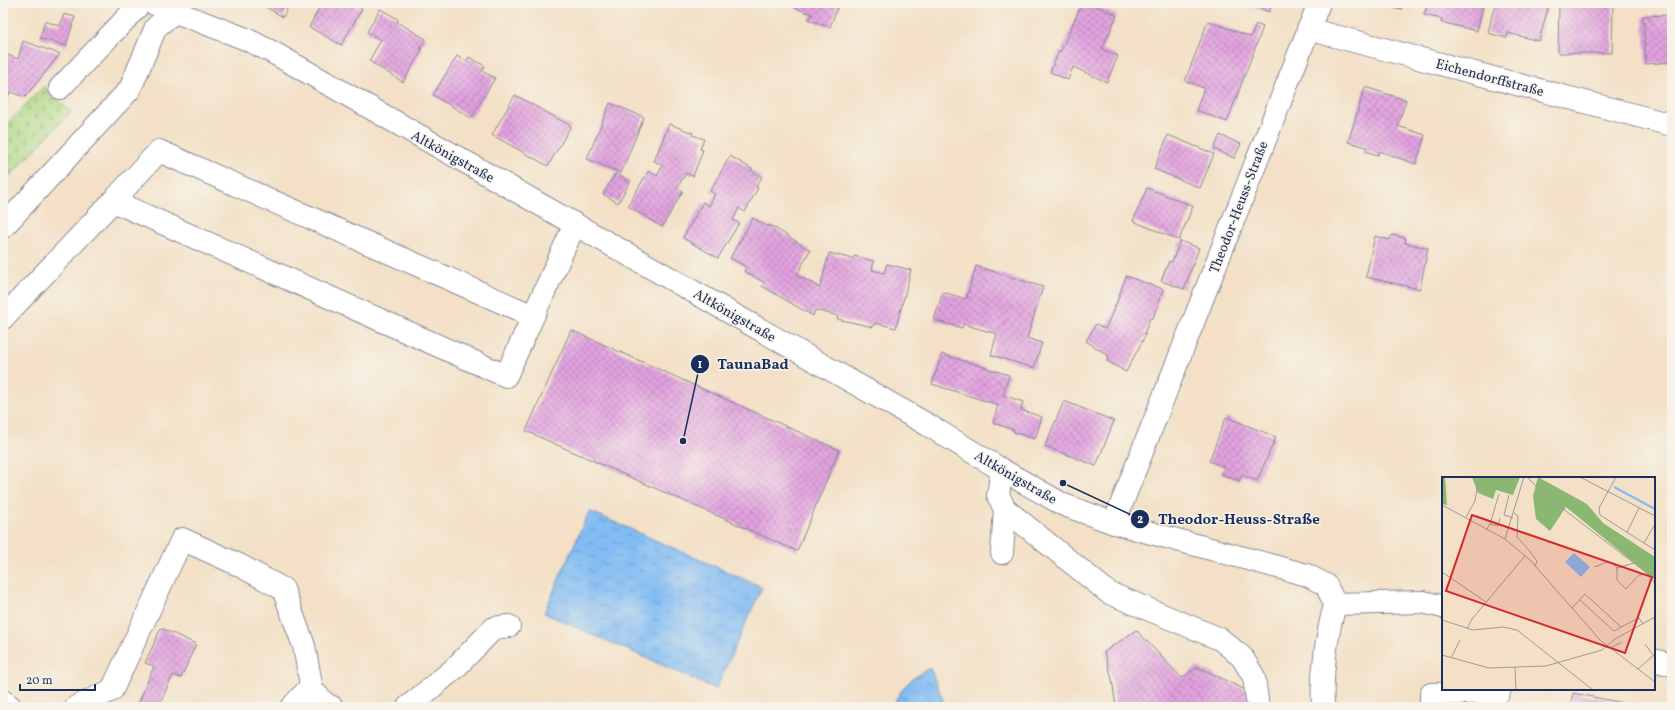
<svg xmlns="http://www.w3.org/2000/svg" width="1675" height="710" viewBox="0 0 1675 710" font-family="Vollkorn,serif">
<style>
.cemetery{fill:url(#cemetery-stones);stroke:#648471}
.water{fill:url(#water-ripples);stroke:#4e76a8}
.building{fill:url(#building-cross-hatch)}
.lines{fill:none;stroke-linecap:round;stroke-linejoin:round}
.minor-casing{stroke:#878892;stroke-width:24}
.minor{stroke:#fff;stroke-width:22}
.labels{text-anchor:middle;stroke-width:3;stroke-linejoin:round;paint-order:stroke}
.street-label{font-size:14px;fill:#1b2f5e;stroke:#f7f3e8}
.inset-river{fill:none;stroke:#82bcf3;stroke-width:2}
.inset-road{fill:none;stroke:#9d999c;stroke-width:1}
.view{fill:#d62828;fill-opacity:0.15;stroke:#d62828;stroke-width:2}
.inset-edge{fill:none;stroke:#1b2f5e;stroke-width:2}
.leader{fill:none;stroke:#1b2f5e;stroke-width:1.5}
.callout-dot{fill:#1b2f5e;stroke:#f7f3e8;stroke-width:1.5}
.mark-label{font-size:12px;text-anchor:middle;font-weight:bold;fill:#fff}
.callout-label{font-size:15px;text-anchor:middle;font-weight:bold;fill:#1b2f5e;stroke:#f7f3e8;stroke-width:3;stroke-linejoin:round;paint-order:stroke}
</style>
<defs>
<pattern id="cemetery-stones" width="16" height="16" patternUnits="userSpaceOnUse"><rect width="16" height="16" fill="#aed884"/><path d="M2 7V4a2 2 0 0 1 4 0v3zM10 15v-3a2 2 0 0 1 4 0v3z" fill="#95ba74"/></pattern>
<pattern id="water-ripples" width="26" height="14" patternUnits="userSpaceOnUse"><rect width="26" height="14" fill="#82bcf3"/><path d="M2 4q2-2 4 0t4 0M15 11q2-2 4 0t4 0" fill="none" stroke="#6a99c8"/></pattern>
<pattern id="building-cross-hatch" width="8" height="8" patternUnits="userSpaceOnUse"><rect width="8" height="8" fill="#e2a2df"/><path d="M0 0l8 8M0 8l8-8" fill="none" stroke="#b684b8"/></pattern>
</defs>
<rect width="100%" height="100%" fill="#f7f3e8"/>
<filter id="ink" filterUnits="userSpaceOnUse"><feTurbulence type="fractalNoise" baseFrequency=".025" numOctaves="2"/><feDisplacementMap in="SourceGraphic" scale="8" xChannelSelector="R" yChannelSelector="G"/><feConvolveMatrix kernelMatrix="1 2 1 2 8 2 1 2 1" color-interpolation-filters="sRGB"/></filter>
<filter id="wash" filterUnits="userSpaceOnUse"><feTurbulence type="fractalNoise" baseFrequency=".012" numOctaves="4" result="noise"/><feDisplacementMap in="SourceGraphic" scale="16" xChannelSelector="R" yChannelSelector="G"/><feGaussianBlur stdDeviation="0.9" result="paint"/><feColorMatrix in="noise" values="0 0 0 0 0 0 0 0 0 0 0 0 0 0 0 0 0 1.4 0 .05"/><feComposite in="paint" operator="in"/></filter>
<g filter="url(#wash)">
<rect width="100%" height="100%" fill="#f3e0c6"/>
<path class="cemetery" d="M44 86 71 112 3 183V128Z"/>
<g class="water">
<path d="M589 511 762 587 716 689 544 613Z"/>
<path d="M930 668 945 705 952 704 962 707H892C902 687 910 678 930 668Z"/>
</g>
<g id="blocks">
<g class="building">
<path d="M259 3H290L283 17Z"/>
<path d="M322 3H355L354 5 362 9 341 45 309 27Z"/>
<path d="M796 3H839L830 27 809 20 812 14 795 8Z"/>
<path d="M1082 3H1089L1117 15 1102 49 1118 56 1107 82 1073 67 1068 80 1050 72 1059 51H1061Z"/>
<path d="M1245 3H1273L1269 12Z"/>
<path d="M1376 3H1403L1401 10Z"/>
<path d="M1428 3H1484L1477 31 1441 22 1442 19 1424 15Z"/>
<path d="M1495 3 1549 4 1539 41 1508 33 1507 38 1488 33Z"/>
<path d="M1559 5 1613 6 1612 53H1558Z"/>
<path d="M380 9 398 19 397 22 426 39 420 48 422 50 403 82 369 61 381 40 367 32Z"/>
<path d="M64 14 75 17 66 46 40 38 45 21 60 26Z"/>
<path d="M1672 15V62L1646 64 1643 16Z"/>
<path d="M1208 21 1251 37 1256 24 1263 27 1227 122 1196 110 1204 88 1185 81Z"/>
<path d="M23 41 60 54 25 97 10 92 3 110V53L18 59Z"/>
<path d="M457 56 466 61 469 57 485 66 482 71 495 78 471 118 433 95Z"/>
<path d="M1365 87 1406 100 1398 126 1425 135 1416 164 1379 151 1378 155 1365 151 1367 147 1348 142Z"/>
<path d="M515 95 571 126 548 166 492 135Z"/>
<path d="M610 103 644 117 621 173 587 159Z"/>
<path d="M669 124 693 133 692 135 704 139 700 149 703 150 693 176 686 173 677 188 683 191 662 227 628 206 648 171 657 176 663 165 654 161Z"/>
<path d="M1168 135 1214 154 1200 188 1154 169Z"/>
<path d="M1220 135 1241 144 1234 158 1214 149Z"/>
<path d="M730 156 752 169 751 170 762 177 756 187 758 188 745 212 739 208 733 220 739 223 718 258 683 238 703 202 709 206 715 194 710 191Z"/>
<path d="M616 173 630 182 618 203 603 194Z"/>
<path d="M1147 188 1193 206 1179 240 1133 221Z"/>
<path d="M753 218 769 227 770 225 810 250 797 275 820 288 829 253 853 259 854 256 874 261 872 270 884 273 887 264 911 270 896 328 875 323 873 327 837 319 838 316 815 310 813 316 762 286 765 283 744 271 746 267 730 258Z"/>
<path d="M1392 235 1406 238 1405 243 1428 248 1420 289 1366 277 1375 236 1390 240Z"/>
<path d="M1180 241 1199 248 1184 289 1161 281 1169 261 1172 262Z"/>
<path d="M976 266 1043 287 1027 338 1042 343 1034 368 991 355 997 334 963 324 962 328 934 320 943 292 966 299Z"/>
<path d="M1126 276 1163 289 1153 318H1150L1144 334H1146L1126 372 1107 361 1109 356 1086 341 1096 324 1105 329 1117 302Z"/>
<path d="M571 330 839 450 797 551 526 431Z"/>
<path d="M942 354 1009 375 1003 395 1023 402 1021 410 1042 417 1035 439 1014 432V430L993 423 998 405 932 384Z"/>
<path d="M1064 401 1114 421 1096 466 1045 446Z"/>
<path d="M1226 417 1276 437 1257 481 1242 475 1239 481 1221 474 1224 467 1209 461Z"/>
<path d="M161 628 196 644 181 678 173 675 158 707H137L154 666 145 663Z"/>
<path d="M1136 630 1182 678 1198 667 1250 692 1252 707H1116L1112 679 1104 652Z"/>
<path d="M1573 693 1638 706V707H1570Z"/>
</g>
</g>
</g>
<g filter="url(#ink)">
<use href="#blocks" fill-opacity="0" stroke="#878892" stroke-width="1"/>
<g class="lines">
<g class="minor-casing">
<g id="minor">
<path d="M152 3 246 39 272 52 928 425 1002 470 1064 505 1114 523 1307 575 1326 585 1335 604"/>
<path d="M1308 29 1672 125"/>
<path d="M60 88 141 3"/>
<path d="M113 201 159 151 533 316"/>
<path d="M3 227 130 89 156 27 176 11"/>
<path d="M3 318 113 201 506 376 575 224"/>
<path d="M1002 470 998 495 1005 509 1109 593 1220 639 1242 657 1254 677 1258 707"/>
<path d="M1114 523 1319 3"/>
<path d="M1002 553 1005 509"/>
<path d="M1335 604 1423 602 1443 607"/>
<path d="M1654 660 1672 665"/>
<path d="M3 701 11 707"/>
<path d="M76 707 112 690 182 539 239 565 283 589 304 646 312 690 327 705 332 707"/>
<path d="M292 707 311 686"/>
<path d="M408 707 454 669 494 628 509 626"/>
<path d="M1323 707C1321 671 1326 638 1335 604"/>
<path d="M1431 707V694L1499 692 1500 689"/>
</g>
</g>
<use href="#minor" class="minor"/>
</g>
</g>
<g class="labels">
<g class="street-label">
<text transform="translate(1490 77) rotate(15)" y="5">Eichendorffstraße</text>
<text transform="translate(453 156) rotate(29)" y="5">Altkönigstraße</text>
<text transform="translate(1238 207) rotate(-69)" y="5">Theodor-Heuss-Straße</text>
<text transform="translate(735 315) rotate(30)" y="5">Altkönigstraße</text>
<text transform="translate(1016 477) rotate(30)" y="5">Altkönigstraße</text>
</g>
</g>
<g transform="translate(1442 477)">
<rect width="213" height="213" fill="#f3e0c6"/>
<path d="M0 0H3L5 28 0 27ZM30 0H78L71 18 54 13 51 22 36 16ZM96 0 145 27 161 46 213 80V103L124 30 108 54 94 42 91 19Z" fill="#8ab872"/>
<path d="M132 76 148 90 139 100 123 85Z" fill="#82bcf3"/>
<path class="inset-river" d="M172 10 213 32"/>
<path class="inset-road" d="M85 0 103 18 206 97 213 106M138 0 213 39M174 0 157 31 158 38 213 73M67 18 62 38 71 41M0 28 63 62 88 83 158 163 213 205M72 36 76 39 75 60 86 72 95 84 93 89M24 40 33 24 36 6M48 47 57 17M44 53 48 47 56 49 58 41M185 55 197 31M63 62 82 0M202 66 213 47M152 90 166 85 172 87 175 91V103L184 112 197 98 206 97M175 91 192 86M0 95 44 125M138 123 172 154 179 150M130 131 143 117 179 150 197 141 201 147M0 143 31 153 61 150 75 153 151 213M25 152 30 142 83 79M203 167 211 178M168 171 180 165M0 178 47 191 104 189 160 173 173 162 213 140M9 181 18 163M73 190 74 213M196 192 213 177"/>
<path class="view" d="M30 38 210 100 183 176 4 114Z"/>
<rect width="213" height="213" class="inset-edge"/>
</g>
<path class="leader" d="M683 441L700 364M1063 483L1140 519"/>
<g class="callout-dot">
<circle cx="683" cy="441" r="4"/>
<circle cx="1063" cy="483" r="4"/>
<circle cx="700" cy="364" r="10"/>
<circle cx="1140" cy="519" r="10"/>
</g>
<g class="mark-label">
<text x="700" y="368">1</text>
<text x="1140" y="523">2</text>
</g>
<g class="callout-label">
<text x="753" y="369">TaunaBad</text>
<text x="1239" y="524">Theodor-Heuss-Straße</text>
</g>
<rect width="1675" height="710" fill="none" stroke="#f7f3e8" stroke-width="16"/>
<path d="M20 684v6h75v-6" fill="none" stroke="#1b2f5e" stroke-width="2"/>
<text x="26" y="684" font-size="12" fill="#1b2f5e" stroke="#f7f3e8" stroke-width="3" paint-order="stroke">20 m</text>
</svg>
